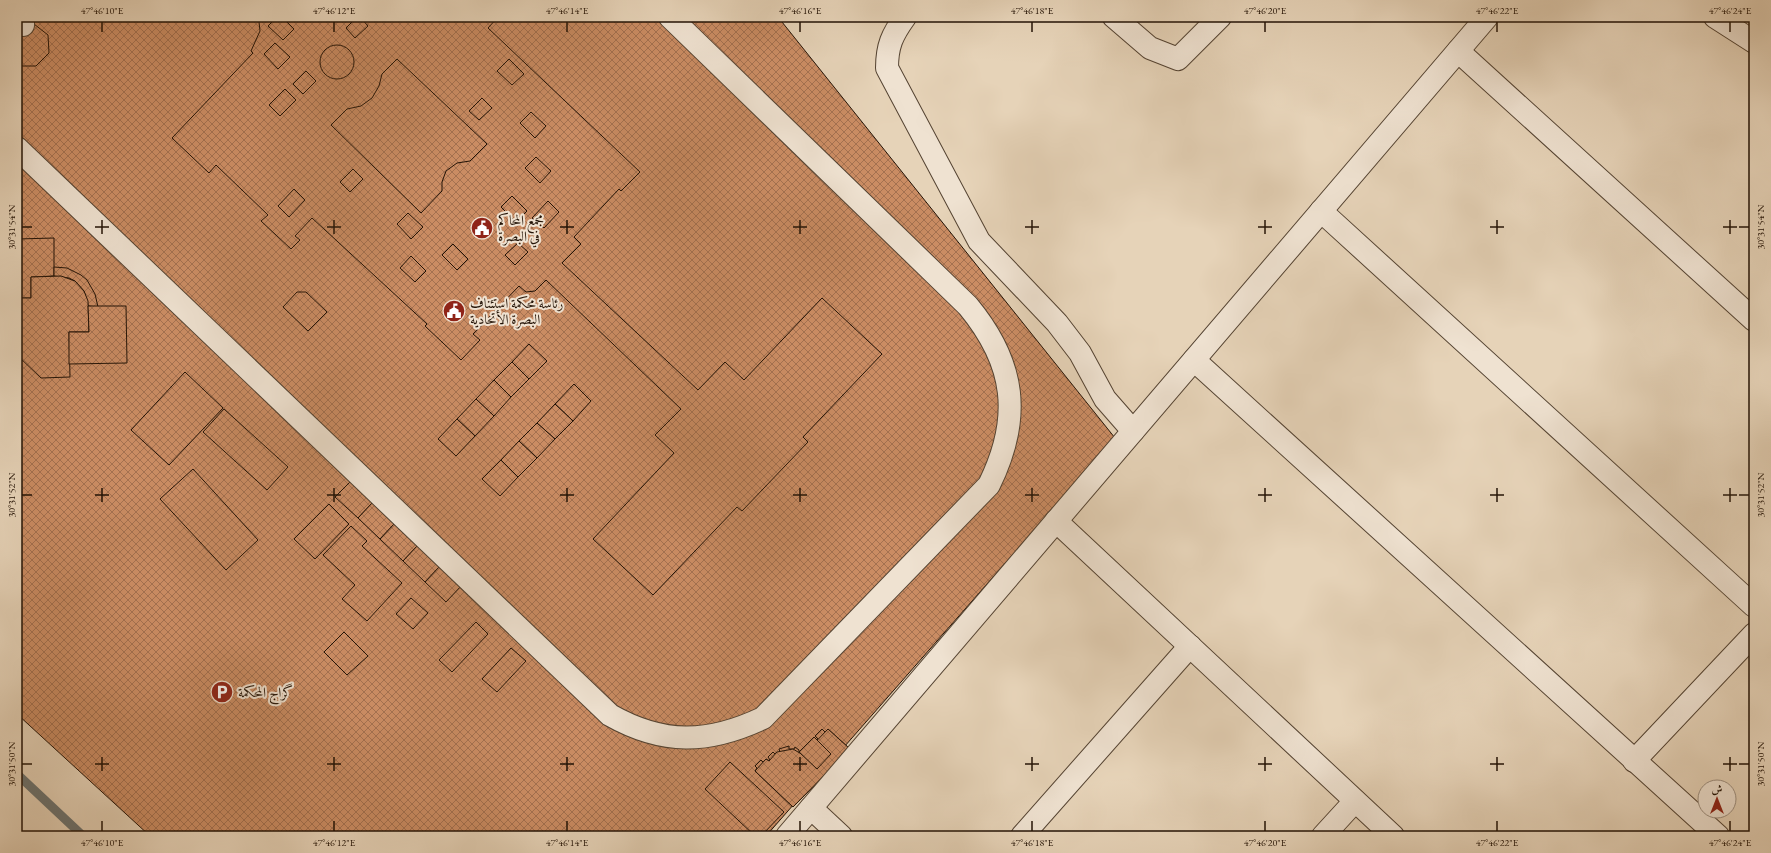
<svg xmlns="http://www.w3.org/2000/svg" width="1771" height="853" viewBox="0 0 1771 853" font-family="'EB Garamond',Amiri,serif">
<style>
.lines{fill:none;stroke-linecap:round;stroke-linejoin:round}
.stream{stroke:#6c7472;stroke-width:9}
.building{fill:url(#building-cross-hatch);stroke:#231306;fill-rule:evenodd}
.minor-casing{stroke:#544332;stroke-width:24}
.minor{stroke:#efe2d1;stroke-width:22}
.ticks{fill:none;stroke:#231306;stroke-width:1.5}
.labels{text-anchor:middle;stroke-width:4;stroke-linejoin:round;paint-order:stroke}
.poi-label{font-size:14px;fill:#231306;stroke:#efe2d1;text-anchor:start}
.neatline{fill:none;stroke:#231306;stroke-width:1.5}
.ticks-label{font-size:10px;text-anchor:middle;fill:#231306}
</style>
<defs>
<pattern id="building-cross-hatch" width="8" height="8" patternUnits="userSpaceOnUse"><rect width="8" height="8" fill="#ca8c63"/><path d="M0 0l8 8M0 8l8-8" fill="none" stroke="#a47150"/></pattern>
</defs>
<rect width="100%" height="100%" fill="#e6d3b8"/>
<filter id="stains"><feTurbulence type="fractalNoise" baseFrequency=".005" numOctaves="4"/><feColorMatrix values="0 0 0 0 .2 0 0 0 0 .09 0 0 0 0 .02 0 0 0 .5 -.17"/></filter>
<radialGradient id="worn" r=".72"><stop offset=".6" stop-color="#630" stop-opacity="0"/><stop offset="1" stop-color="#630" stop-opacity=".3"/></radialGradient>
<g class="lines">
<path class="stream" d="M17 774 83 836"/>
</g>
<g class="building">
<path d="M17 17H778L1115 438 766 836H150L17 714Z"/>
<path d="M254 17H498L488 28 640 172 621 191 619 189 574 237 581 244 562 263 698 390 725 362 744 380 822 298 882 354 803 437 808 442 742 511 737 507 653 595 593 539 674 453 655 435 681 409 546 280 535 291 526 292 519 286 473 334 480 340 461 360 425 326 427 324 312 218 295 236 300 240 291 249 261 221 268 215 216 165 209 173 172 138 253 53 251 51 260 31 259 22ZM397 59 487 144 470 161 457 163 446 171 442 182V191L421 213 331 125 347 109 361 106 372 98 379 86 382 74Z"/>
<path d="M277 17H282L294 29 283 40 268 26Z"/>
<path d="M357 17H360L368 26 355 38 346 28Z"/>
<path d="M365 17H374L370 22Z"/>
<path d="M34 24 48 35 49 53 36 66H19L17 64V26Z"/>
<path d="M275 43 290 57 278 69 264 54Z"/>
<circle cx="337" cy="62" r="17"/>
<path d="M509 59 524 74 512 85 497 71Z"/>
<path d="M306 71 316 81 303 94 293 84Z"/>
<path d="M285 89 296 100 280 116 269 105Z"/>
<path d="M482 98 492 108 479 120 469 111Z"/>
<path d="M531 112 546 126 535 138 520 123Z"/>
<path d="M536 157 551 171 540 183 525 168Z"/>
<path d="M353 169 363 179 350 192 340 182Z"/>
<path d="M294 189 305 200 289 217 278 206Z"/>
<path d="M512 196 527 211 516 222 501 207Z"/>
<path d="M548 201 559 212 544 228 532 218Z"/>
<path d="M408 213 423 227 411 239 397 224Z"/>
<path d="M54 238V276L31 277V298H17V239Z"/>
<path d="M518 243 528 252 515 265 505 255Z"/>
<path d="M453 244 468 259 457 270 442 255Z"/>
<path d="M411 256 426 271 415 282 400 268Z"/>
<path d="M54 267 67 268 81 275 87 280 95 294 98 307 88 306 84 291 75 281 69 278 54 276Z"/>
<path d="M61 276 75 281 84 291 88 301 89 332H69L70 377 41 378 17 355V298H31V277Z"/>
<path d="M297 292H306L327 312 308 331 283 307Z"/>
<path d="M88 306H126L127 363 69 364V332H89Z"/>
<path d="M529 344 547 361 529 379 512 362Z"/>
<path d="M512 362 529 379 511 397 494 380Z"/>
<path d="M185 372 223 408 169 465 131 430Z"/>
<path d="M494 380 511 397 494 416 476 399Z"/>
<path d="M574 384 591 401 573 421 555 404Z"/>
<path d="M476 399 494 416 475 436 457 419Z"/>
<path d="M555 404 573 421 555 439 537 423Z"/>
<path d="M224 409 288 467 267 490 203 432Z"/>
<path d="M457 419 475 436 456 456 438 439Z"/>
<path d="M537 423 555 439 537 458 519 441Z"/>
<path d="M519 441 537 458 518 477 501 460Z"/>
<path d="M501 460 518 477 500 496 482 479Z"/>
<path d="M193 469 258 540 226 570 160 499Z"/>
<path d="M352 480 374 501 358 518 335 497Z"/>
<path d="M374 501 396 522 380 539 358 518Z"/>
<path d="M329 504 349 524 315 559 294 539Z"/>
<path d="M396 522 419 544 403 561 380 539Z"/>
<path d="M351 526 367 541 362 546 402 583 367 621 342 599 355 585 323 555Z"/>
<path d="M419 544 441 565 425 582 403 561Z"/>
<path d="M441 565 462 585 446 602 425 582Z"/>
<path d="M411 598 428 613 413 629 396 614Z"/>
<path d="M476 622 488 634 452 672 439 660Z"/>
<path d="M344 632 368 656 347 675 324 652Z"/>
<path d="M511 648 526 661 497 692 482 679Z"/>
<path d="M822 729 825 732 828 729 850 749 793 807 755 771 757 768 755 766 761 760 763 762 766 759 769 761 770 760 768 757 773 752 775 754 780 752 779 749 789 746V749H794L795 747 799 750V752L814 737 817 740 818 739 815 736Z"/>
<path d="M828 729 850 749 793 807 755 771 766 759 769 761 777 752 793 749 803 755Z"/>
<path d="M814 737 831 754 817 769 799 752Z"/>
<path d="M730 762 784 812 761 836H755L705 789Z"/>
</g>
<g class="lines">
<g class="minor-casing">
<g id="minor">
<path d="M23 17V25"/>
<path d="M905 17C892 35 887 46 887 68L979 241 1057 323 1080 353 1105 399 1133 431"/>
<path d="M1114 17 1150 48 1178 59 1220 17"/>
<path d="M1715 17 1754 42"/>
<path d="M1458 51 1754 320"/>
<path d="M17 148 610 715C663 745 708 744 763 718L989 485C1022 418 1016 364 968 306L670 17"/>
<path d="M1321 211 1754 606"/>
<path d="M1194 360 1718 836"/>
<path d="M1056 521 1393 836"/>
<path d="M1634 761 1754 634"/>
<path d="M811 808 841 836"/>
<path d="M787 836 1487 17"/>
<path d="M1022 836 1190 646"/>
<path d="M1323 836 1355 801"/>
</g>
</g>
<use href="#minor" class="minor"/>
</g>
<path class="ticks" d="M102 22V32M334 22V32M567 22V32M800 22V32M1032 22V32M1265 22V32M1497 22V32M1730 22V32M102 220V234M334 220V234M567 220V234M800 220V234M1032 220V234M1265 220V234M1497 220V234M1730 220V234M22 227H32M95 227H109M327 227H341M560 227H574M793 227H807M1025 227H1039M1258 227H1272M1490 227H1504M1723 227H1737M1739 227H1749M102 488V502M334 488V502M567 488V502M800 488V502M1032 488V502M1265 488V502M1497 488V502M1730 488V502M22 495H32M95 495H109M327 495H341M560 495H574M793 495H807M1025 495H1039M1258 495H1272M1490 495H1504M1723 495H1737M1739 495H1749M102 757V771M334 757V771M567 757V771M800 757V771M1032 757V771M1265 757V771M1497 757V771M1730 757V771M22 764H32M95 764H109M327 764H341M560 764H574M793 764H807M1025 764H1039M1258 764H1272M1490 764H1504M1723 764H1737M1739 764H1749M102 821V831M334 821V831M567 821V831M800 821V831M1032 821V831M1265 821V831M1497 821V831M1730 821V831"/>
<defs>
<g id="civic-disc" transform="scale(1.15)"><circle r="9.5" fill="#8f2418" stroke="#efe2d1"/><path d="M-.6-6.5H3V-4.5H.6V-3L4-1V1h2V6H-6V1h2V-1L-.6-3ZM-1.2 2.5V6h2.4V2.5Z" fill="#fff"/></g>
<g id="parking-disc" transform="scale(1.15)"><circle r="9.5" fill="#8f2418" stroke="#efe2d1"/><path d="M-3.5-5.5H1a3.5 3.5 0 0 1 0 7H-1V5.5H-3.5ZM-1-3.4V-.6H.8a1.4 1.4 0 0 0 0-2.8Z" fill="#fff"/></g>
</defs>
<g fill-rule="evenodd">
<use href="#civic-disc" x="482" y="228"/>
<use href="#civic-disc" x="454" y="311"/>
<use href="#parking-disc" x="222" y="692"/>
</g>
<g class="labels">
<g class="poi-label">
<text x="498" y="225">مجمع المحاكم<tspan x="498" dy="16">في البصرة</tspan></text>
<text x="470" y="308">رئاسة محكمة استئناف<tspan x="470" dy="16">البصرة الأتحادية</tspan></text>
<text x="238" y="697">گراج المحكمة</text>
</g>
</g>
<rect width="1771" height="853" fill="none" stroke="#e6d3b8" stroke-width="44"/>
<g transform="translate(1717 799)"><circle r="19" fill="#efe2d1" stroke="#9d8f80"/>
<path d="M0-3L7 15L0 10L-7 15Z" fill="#8f2418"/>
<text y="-6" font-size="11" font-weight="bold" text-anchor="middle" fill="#231306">ش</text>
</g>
<rect x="22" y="22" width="1727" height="809" class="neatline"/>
<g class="ticks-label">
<text x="102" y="14">47°46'10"E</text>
<text x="334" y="14">47°46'12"E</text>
<text x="567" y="14">47°46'14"E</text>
<text x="800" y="14">47°46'16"E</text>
<text x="1032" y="14">47°46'18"E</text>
<text x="1265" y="14">47°46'20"E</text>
<text x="1497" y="14">47°46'22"E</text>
<text x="1730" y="14">47°46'24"E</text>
<text transform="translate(11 227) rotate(-90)" y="4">30°31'54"N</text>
<text transform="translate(1760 227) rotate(-90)" y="4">30°31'54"N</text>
<text transform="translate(11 495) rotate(-90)" y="4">30°31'52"N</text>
<text transform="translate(1760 495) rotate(-90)" y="4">30°31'52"N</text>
<text transform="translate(11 764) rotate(-90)" y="4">30°31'50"N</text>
<text transform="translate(1760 764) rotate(-90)" y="4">30°31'50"N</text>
<text x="102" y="846">47°46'10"E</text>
<text x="334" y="846">47°46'12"E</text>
<text x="567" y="846">47°46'14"E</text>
<text x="800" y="846">47°46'16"E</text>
<text x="1032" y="846">47°46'18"E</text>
<text x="1265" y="846">47°46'20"E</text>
<text x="1497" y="846">47°46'22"E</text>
<text x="1730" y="846">47°46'24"E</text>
</g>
<rect width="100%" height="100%" filter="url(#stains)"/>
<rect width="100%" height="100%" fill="url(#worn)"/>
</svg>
